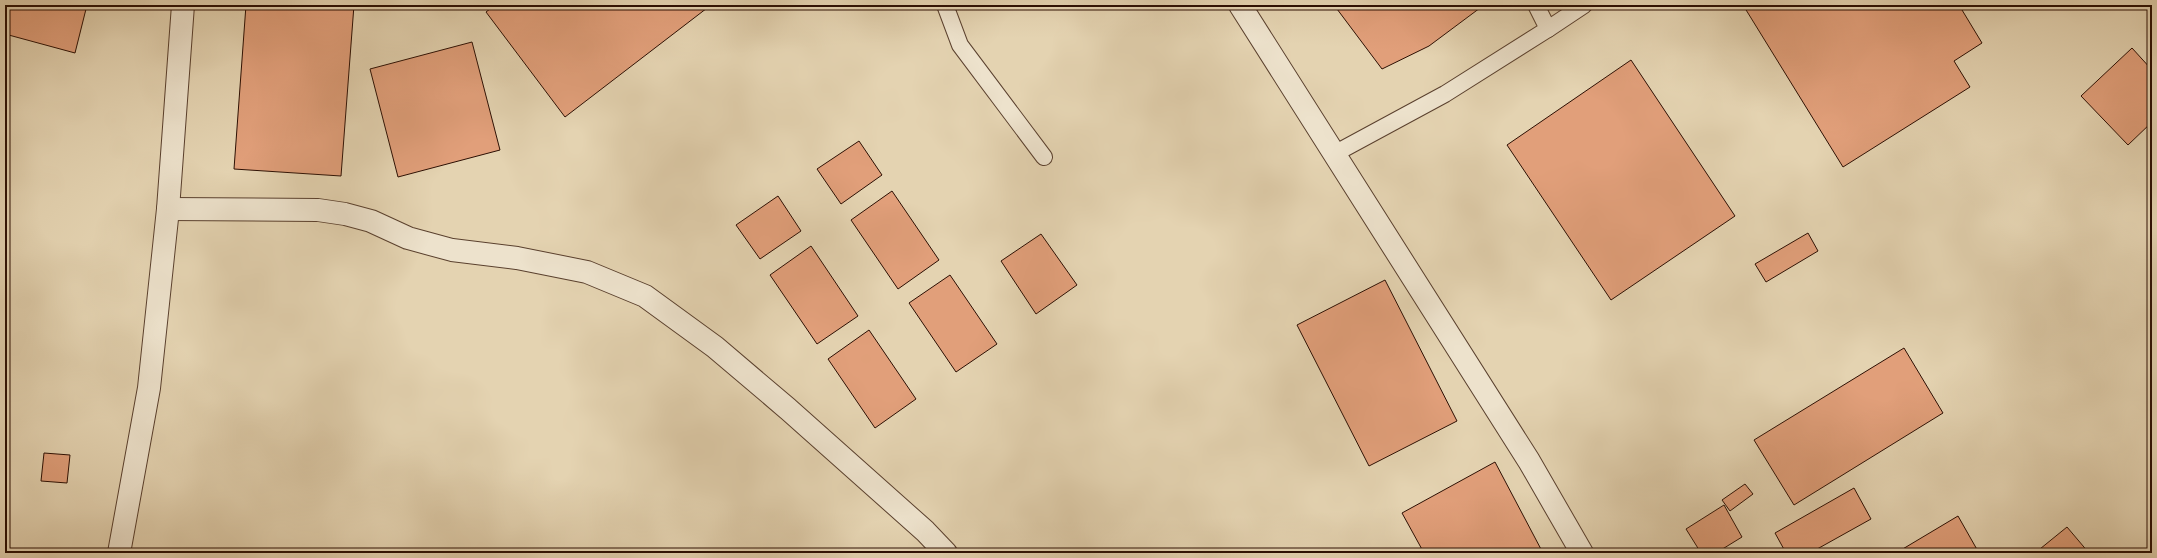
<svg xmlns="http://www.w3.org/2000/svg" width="2157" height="558" viewBox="0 0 2157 558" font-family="'EB Garamond',serif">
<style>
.building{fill:#e19f7a;stroke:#2c0f03}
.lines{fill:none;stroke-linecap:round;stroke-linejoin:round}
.service-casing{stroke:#5a402e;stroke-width:18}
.minor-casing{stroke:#5a402e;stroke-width:24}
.service{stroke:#ede2cc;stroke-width:16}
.minor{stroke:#ede2cc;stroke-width:22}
</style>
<rect width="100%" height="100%" fill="#e4d3b1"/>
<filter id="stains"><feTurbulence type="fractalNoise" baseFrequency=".005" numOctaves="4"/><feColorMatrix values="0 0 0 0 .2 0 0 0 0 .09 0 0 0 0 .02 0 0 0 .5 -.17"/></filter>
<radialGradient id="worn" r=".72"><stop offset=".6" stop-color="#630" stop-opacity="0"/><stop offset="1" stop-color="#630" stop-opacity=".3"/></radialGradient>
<g class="building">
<path d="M5 5H87L75 53 5 34Z"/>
<path d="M246 5H354L341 176 234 169Z"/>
<path d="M495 5H711L565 117 486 12Z"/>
<path d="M1334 5H1484L1429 46 1382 69Z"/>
<path d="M1743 5H1959L1982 43 1954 61 1970 87 1843 167Z"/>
<path d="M472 42 500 150 398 177 370 69Z"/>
<path d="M2132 48 2152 70V122L2128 145 2081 96Z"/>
<path d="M1631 60 1735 216 1611 300 1507 145Z"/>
<path d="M859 141 882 175 841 204 817 169Z"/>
<path d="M892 191 939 260 898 289 851 220Z"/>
<path d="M778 196 801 231 760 259 736 225Z"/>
<path d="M1808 233 1818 251 1766 282 1755 264Z"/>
<path d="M1041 234 1077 285 1036 314 1001 261Z"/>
<path d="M811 246 858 316 817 344 770 275Z"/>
<path d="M950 275 997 344 956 372 909 303Z"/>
<path d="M1385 280 1457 421 1369 466 1297 325Z"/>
<path d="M869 330 916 399 875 428 828 359Z"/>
<path d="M1904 348 1943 413 1794 505 1754 440Z"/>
<path d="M44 453 70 455 67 483 41 481Z"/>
<path d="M1495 462 1543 553H1424L1402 513Z"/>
<path d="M1745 484 1753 494 1730 511 1722 500Z"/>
<path d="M1854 488 1871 519 1810 553H1786L1775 533Z"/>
<path d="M1724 505 1742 537 1716 553H1701L1686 529Z"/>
<path d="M1958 516 1979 553H1896Z"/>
<path d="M2067 527 2089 553H2035Z"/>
</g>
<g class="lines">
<g class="service-casing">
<g id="service">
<path d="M945 5 960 45 1044 157"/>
<path d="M1548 29 1584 5"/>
<path d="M1334 154 1445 94 1548 29 1536 5"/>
</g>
</g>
<g class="minor-casing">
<g id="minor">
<path d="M1240 5 1529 461 1582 553"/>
<path d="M168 209 318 210 345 214 371 221 408 238 452 250 517 258 587 272 645 296 715 347 788 409 925 531 946 553"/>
<path d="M119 553 149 388 168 209 183 5"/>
</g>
</g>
<use href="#service" class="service"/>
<use href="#minor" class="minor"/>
</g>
<rect width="2157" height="558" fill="none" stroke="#e4d3b1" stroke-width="20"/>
<rect x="6" y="6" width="2145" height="546" fill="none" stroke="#2c0f03" stroke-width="2"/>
<rect x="10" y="10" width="2137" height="538" fill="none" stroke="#2c0f03"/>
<rect width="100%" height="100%" filter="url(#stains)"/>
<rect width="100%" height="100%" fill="url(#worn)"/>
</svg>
